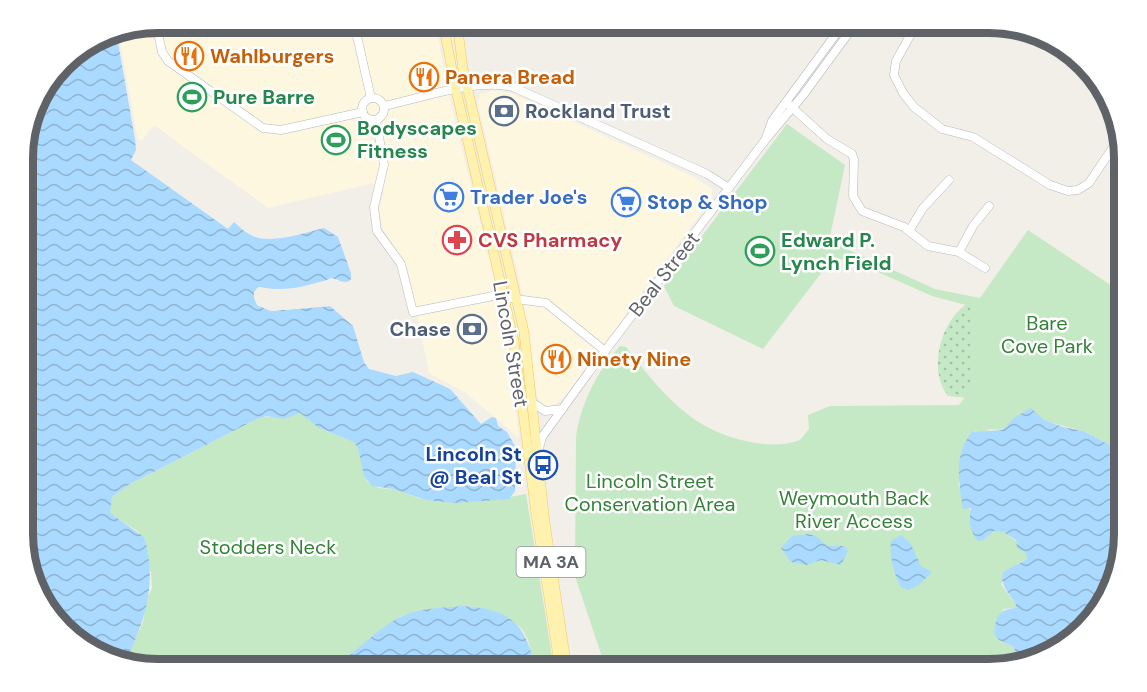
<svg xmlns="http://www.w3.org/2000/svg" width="1147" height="692" viewBox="0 0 1147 692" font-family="'DM Sans',sans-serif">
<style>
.commercial{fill:#fef7e0}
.grass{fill:url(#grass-dots)}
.park{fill:#c5e8c5}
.water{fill:url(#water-waves)}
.pier{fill:#f1efe8}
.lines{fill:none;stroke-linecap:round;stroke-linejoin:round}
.minor-casing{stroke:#b5b8bc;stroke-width:9}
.major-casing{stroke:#f2c960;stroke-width:10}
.minor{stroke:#fff;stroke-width:8}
.major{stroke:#fff2af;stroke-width:9}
.labels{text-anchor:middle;stroke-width:5;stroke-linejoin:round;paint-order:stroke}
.shield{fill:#fff;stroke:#8f9295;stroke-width:1.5}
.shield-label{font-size:18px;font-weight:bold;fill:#5f6368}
.food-label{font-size:20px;font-weight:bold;fill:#c56008;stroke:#fff;text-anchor:start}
.leisure-label{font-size:20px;font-weight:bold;fill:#27864d;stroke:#fff;text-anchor:start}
.service-label{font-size:20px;font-weight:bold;fill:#4e5e75;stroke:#fff;text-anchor:start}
.shop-label{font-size:20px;font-weight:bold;fill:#366cbe;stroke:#fff;text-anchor:start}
.health-label{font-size:20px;font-weight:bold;fill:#be3a42;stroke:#fff;text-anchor:start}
.street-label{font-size:20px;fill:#5f6368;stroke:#fff}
.park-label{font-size:20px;fill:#348238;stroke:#fff}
.transit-label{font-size:20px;font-weight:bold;fill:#164399;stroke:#fff;text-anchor:end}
.rim{fill:none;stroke:#5f6368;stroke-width:8}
</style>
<defs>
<pattern id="grass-dots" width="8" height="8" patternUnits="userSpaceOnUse" patternTransform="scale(1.5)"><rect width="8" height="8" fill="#c5e8c5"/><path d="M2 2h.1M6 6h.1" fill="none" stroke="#a3c0a4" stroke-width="1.8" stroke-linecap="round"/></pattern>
<pattern id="water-waves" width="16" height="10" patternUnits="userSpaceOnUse" patternTransform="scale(1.5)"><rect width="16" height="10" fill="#aadaff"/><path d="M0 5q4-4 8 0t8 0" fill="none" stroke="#8eb4d2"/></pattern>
</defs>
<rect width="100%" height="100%" fill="#f1efe8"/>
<g class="commercial">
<path d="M158 23H436L446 83 505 324 519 438 466 393 429 373 408 269 382 227 379 209 384 191 375 189 373 183 268 208 154 125 143 139 138 140 118 30Z"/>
<path d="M494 90 511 93 694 177 712 189V197L693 224 566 395 553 406 543 405 537 397 521 288 478 104 480 94Z"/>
</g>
<path class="grass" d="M988 298 970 398 948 396C927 369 941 318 970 302 975 299 982 299 988 298Z"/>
<g class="park">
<path d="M787 124 845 165 829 241 935 289 980 298 1028 230 1124 294V456L1114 447 1083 431 1021 415 1003 430 991 429 981 433 975 431 958 484 984 540 994 531 1003 532 1016 541 1018 548 1027 553V559L1020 562 1001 584 1016 605 1015 608 1003 609 999 640 1014 647 1015 654 1010 665 997 669H606L575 576 576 438C580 405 597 371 620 346L626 347C661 392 691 431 750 442 766 445 785 446 800 440L809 429 808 415 830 406 959 405 970 390V306L932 296 851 260 840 259 829 263 763 349 674 306 664 286Z"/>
<path d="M296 413 305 414 326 431 355 442 358 448 367 481C375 489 381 488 392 489 404 491 416 499 428 500 462 505 494 500 526 494L554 669H535L528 640 522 629 507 617 478 607 462 606 424 610 401 616 351 655 326 669H158L126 661 143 622 146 601 152 588 151 573 139 532 109 513 112 497 130 484 259 418C273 414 282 420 296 413Z"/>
</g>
<g class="water">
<path d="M116 31 135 139 136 150 131 160 228 229 234 222C239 226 243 231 249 234 268 246 303 233 324 228L338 237 351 273V279L348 282C340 282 333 279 324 281 300 287 284 292 259 287L256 289 257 305 271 311 330 306 353 326 364 362 369 369 396 376 413 372 450 389 481 424 492 417 496 418 498 426 507 432 516 448 515 491 509 499 454 503 426 500 393 489 372 486 364 476 358 448 354 442 319 428 300 413 284 419 267 416 259 418 130 484 112 497 110 513 144 537C158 582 145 620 126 661L90 651 45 609 24 551V141C28 127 31 113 36 100 47 73 87 37 116 31Z"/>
<path d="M1031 408 1044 420 1063 427 1083 431 1114 447 1124 456V542L1106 602 1057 651 1010 665 1015 654 1014 647 999 640 994 633C996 617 998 610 1015 608L1016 605C1010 594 999 585 1003 572L1027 559 1026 553 1017 548 1016 540 1003 532 994 531 984 540 978 541C969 531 969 519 971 508L963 509C959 484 953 454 972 432L1003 430 1014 418Z"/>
<path d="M808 534 816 536 827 546H844L848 551 841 565 821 560 806 565 791 562 781 548 792 536Z"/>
<path d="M901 535 911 544 921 566 932 572 919 585 908 590 901 587C894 575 889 555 891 541Z"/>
<path d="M462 606C509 608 527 624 535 669H326C354 657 372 632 398 618 417 608 442 608 462 606Z"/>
</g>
<path class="pier" d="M331 278 339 280 340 285 332 281 311 290 275 293 259 290 257 298 259 303 272 308 331 303 348 315 350 321 330 306 271 311 257 305 254 298V292L259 287 275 290 311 287Z"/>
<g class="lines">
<g class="minor-casing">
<g id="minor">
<path d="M156 23 162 52 168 61 263 128 281 130 363 112"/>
<path d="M354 23 371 98"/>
<path d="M917 23 896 61 894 75 903 93 914 107 942 129 973 137 1050 185 1068 191 1078 190 1089 183 1120 137"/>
<circle cx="373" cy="109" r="11"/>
<path d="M786 102 827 139 852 154 854 160 853 196 862 211 904 227 928 246 959 252 985 268"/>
<path d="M384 106C422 98 475 78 513 87L707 174 729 188"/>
<path d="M376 120 384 165 374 207 377 231 401 264 413 312 493 296 546 303 605 351"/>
<path d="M766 138 772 121 844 23"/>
<path d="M909 231 923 208 949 180"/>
<path d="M959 252 973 226 989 206"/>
<path d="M533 403 545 411 562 409"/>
<path d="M538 452 542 437 589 372 766 139 804 94 856 23"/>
</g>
</g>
<g class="major-casing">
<g id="major">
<path d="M443 23 456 90 514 341 536 514 560 669"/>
<path d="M457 23 463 69 524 332 545 523 567 669"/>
</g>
</g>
<use href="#minor" class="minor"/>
<use href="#major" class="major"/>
</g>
<defs>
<g id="restaurant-ring" transform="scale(1.5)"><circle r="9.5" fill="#fff" stroke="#e8710a" stroke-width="1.5"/><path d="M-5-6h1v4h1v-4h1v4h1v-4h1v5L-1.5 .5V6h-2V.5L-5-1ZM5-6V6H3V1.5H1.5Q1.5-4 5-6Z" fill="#e8710a"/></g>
<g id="stadium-ring" transform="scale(1.5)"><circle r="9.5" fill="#fff" stroke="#2e9e5b" stroke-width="1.5"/><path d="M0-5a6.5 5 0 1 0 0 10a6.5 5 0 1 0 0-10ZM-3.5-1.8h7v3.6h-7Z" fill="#2e9e5b"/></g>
<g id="bank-ring" transform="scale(1.5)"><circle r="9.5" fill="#fff" stroke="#5c6f8a" stroke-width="1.5"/><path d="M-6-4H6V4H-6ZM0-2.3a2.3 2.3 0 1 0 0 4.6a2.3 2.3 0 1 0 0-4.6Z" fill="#5c6f8a"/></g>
<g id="supermarket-ring" transform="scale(1.5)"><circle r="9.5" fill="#fff" stroke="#3f7fe0" stroke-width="1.5"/><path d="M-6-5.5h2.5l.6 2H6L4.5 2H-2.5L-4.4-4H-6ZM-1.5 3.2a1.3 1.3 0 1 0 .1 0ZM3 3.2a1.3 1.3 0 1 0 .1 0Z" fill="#3f7fe0"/></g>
<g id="pharmacy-ring" transform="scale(1.5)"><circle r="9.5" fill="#fff" stroke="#e0444e" stroke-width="1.5"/><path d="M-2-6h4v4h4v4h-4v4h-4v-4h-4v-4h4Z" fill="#e0444e"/></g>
<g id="bus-ring" transform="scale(1.5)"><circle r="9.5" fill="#fff" stroke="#1a4fb4" stroke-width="1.5"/><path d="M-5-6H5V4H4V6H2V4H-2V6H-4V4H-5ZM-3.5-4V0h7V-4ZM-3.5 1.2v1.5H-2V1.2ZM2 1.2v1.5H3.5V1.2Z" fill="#1a4fb4"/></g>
</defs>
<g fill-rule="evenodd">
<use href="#restaurant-ring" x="189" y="56"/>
<use href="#restaurant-ring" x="424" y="77"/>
<use href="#stadium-ring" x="192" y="97"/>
<use href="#bank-ring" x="504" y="111"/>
<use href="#stadium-ring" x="336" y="140"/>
<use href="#supermarket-ring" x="449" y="197"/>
<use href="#supermarket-ring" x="626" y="202"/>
<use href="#pharmacy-ring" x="457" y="240"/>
<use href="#stadium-ring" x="760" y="251"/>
<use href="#bank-ring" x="472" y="329"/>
<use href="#restaurant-ring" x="556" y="359"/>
<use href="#bus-ring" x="543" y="465"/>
</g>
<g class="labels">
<rect class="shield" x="516.5" y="547" width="69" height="30" rx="4.5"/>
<g class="shield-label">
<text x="551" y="568">MA 3A</text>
</g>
<g class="food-label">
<text x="210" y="63">Wahlburgers</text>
<text x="445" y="84">Panera Bread</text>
<text x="577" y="366">Ninety Nine</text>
</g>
<g class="leisure-label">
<text x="213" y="104">Pure Barre</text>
<text x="357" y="135">Bodyscapes<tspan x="357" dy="23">Fitness</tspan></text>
<text x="781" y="247">Edward P.<tspan x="781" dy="23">Lynch Field</tspan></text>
</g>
<g class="service-label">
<text x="525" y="118">Rockland Trust</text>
<text x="451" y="336" text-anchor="end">Chase</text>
</g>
<g class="shop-label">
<text x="470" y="204">Trader Joe's</text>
<text x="647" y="209">Stop &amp; Shop</text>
</g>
<g class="health-label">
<text x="478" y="247">CVS Pharmacy</text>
</g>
<g class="street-label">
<text transform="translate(664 274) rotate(-52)" y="7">Beal Street</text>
<text transform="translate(511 344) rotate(80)" y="7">Lincoln Street</text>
</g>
<g class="park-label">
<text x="1047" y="330">Bare<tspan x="1047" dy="23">Cove Park</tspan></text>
<text x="650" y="488">Lincoln Street<tspan x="650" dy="23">Conservation Area</tspan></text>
<text x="854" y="505">Weymouth Back<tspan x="854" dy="23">River Access</tspan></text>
<text x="268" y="554">Stodders Neck</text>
</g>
<g class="transit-label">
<text x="522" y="461">Lincoln St<tspan x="522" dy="23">@ Beal St</tspan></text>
</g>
</g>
<path d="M0 0H1147V692H0ZM158 33H989A125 125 0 0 1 1114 158V534A125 125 0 0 1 989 659H158A125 125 0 0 1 33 534V158A125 125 0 0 1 158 33Z" fill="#fff" fill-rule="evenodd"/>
<path class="rim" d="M158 33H989A125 125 0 0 1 1114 158V534A125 125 0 0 1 989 659H158A125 125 0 0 1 33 534V158A125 125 0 0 1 158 33Z"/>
</svg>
